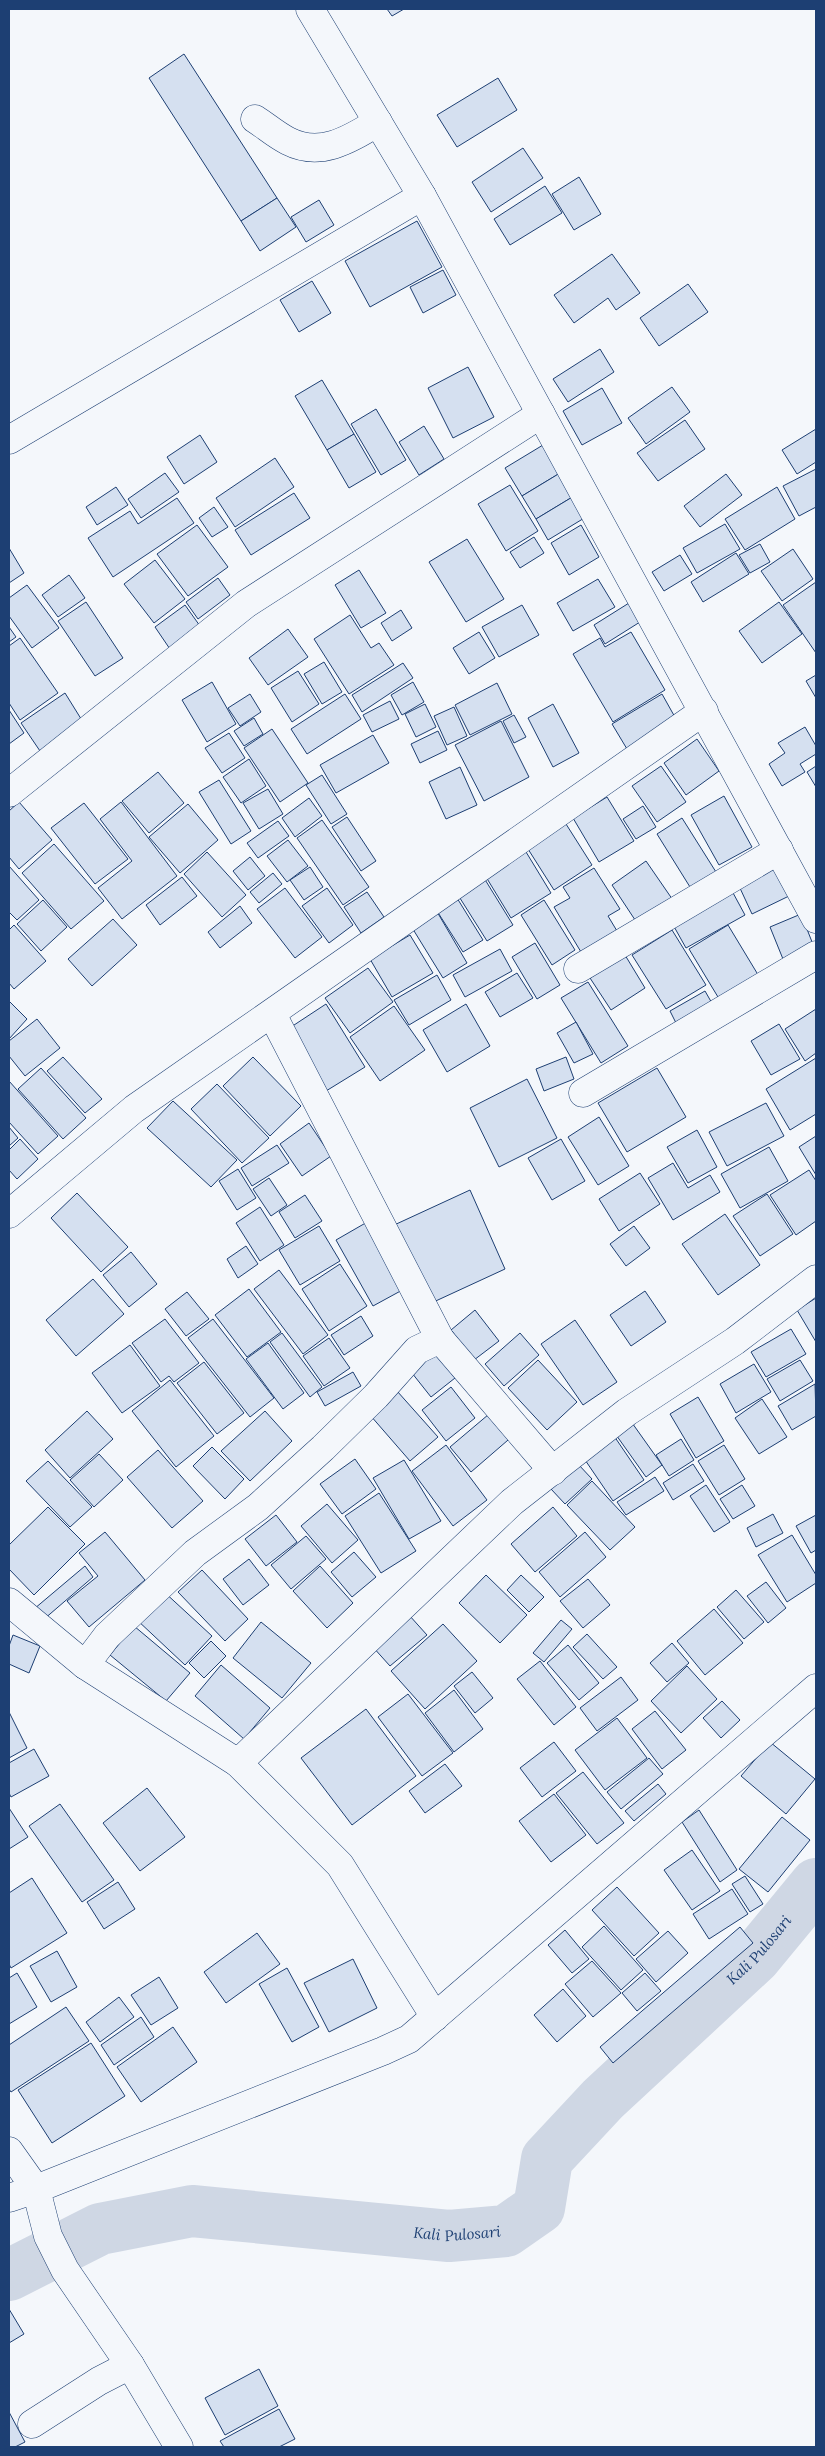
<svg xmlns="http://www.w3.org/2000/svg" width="825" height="2456" viewBox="0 0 825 2456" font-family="Lora,serif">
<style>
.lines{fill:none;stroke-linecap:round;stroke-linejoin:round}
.river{stroke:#cfd7e4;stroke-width:52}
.building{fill:#d5e0f0;stroke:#1d3f73}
.minor-casing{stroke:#1d3f73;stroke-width:29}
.minor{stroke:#f4f7fb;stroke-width:28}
.labels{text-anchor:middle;stroke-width:4;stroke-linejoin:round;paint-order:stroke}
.water-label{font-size:15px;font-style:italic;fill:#1d3f73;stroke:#f4f7fb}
</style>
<rect width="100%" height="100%" fill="#f4f7fb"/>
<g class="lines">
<path class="river" id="s1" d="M9 2275 100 2229 192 2211 449 2236 506 2231 539 2208 547 2159 603 2099 755 1958 816 1884"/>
</g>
<g class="building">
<path d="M387 9H404L392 16Z"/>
<path d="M184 54 277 198 241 221 149 78Z"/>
<path d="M498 78 517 110 457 147 437 115Z"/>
<path d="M523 148 543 178 491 212 472 182Z"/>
<path d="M579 177 601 214 574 230 552 194Z"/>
<path d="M545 186 562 213 510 245 494 219Z"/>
<path d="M277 198 296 227 260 251 241 221Z"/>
<path d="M319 200 334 225 306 242 291 217Z"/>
<path d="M417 221 442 267 370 307 345 261Z"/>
<path d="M612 254 640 293 616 310 608 298 574 323 554 295Z"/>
<path d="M443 270 456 295 423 313 410 287Z"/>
<path d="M312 281 331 313 299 332 280 300Z"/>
<path d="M688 284 708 312 659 346 640 318Z"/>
<path d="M600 349 614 372 568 402 553 379Z"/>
<path d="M468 367 494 417 453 438 428 388Z"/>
<path d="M322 380 354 434 327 450 295 396Z"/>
<path d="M672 387 690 412 646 444 628 418Z"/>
<path d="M602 388 622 423 582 445 563 411Z"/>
<path d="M376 409 406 460 381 475 351 424Z"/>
<path d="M685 420 705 449 658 481 637 453Z"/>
<path d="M424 426 444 459 419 475 399 442Z"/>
<path d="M816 429V462L797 474 782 450Z"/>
<path d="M354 434 376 472 349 488 327 450Z"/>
<path d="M200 435 217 462 184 484 167 457Z"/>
<path d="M543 445 560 473 522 496 505 468Z"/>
<path d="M275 458 294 487 235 527 216 498Z"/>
<path d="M816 469V507L799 516 783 486Z"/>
<path d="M165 473 179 492 141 518 128 499Z"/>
<path d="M560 473 574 496 536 519 522 496Z"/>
<path d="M726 474 742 495 700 527 684 506Z"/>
<path d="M510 485 538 531 506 551 478 504Z"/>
<path d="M116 487 128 505 97 525 86 507Z"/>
<path d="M777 487 795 519 745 550 725 519Z"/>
<path d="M294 493 310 518 251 555 235 530Z"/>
<path d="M574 496 586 517 548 540 536 519Z"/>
<path d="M177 498 194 523 113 577 88 538 130 511 138 524Z"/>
<path d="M214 507 228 527 212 537 199 518Z"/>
<path d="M725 524 740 549 697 573 683 548Z"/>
<path d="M197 525 228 567 188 596 157 554Z"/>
<path d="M581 525 599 557 569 575 551 543Z"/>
<path d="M534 537 544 553 520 568 510 552Z"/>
<path d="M467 539 504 599 466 622 429 562Z"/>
<path d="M760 544 770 562 750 573 739 555Z"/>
<path d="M9 548 24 573 9 583Z"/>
<path d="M793 549 813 579 782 601 761 571Z"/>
<path d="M736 553 749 574 703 602 691 582Z"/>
<path d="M680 555 692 574 664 591 652 572Z"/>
<path d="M155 560 185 599 154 623 124 584Z"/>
<path d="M359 570 386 613 361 628 335 585Z"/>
<path d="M69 575 85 598 58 617 42 595Z"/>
<path d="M218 578 230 595 198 619 186 602Z"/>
<path d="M598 579 615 607 573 631 557 603Z"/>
<path d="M816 582V653L783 605Z"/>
<path d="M27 585 59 628 32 648 9 616V598Z"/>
<path d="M86 602 123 658 95 676 58 621Z"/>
<path d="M779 602 802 634 762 663 739 631Z"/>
<path d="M629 603 640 622 605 644 594 625Z"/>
<path d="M185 605 205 633 174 655 155 627Z"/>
<path d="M522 605 539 635 499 657 482 627Z"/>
<path d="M401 610 412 628 392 641 381 623Z"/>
<path d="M350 615 371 648 379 643 394 665 349 694 314 639Z"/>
<path d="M9 627 16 637 9 642Z"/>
<path d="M288 629 308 657 268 685 249 658Z"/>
<path d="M479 632 495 658 469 674 453 648Z"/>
<path d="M631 632 665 690 613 722 573 654 600 638 605 647Z"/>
<path d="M20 638 58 693 20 720 9 703V646Z"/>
<path d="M324 662 342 692 322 704 304 674Z"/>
<path d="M403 663 413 678 362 712 352 695Z"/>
<path d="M298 671 319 704 292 722 271 688Z"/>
<path d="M816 675V698L806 681Z"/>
<path d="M212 682 236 724 207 742 182 700Z"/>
<path d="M413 682 424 702 402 715 391 695Z"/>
<path d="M497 683 512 714 470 735 455 705Z"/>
<path d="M65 693 83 722 40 751 21 723Z"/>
<path d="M250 694 261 712 240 726 228 708Z"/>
<path d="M345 694 361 719 307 754 291 729Z"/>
<path d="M662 694 676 719 627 749 612 724Z"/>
<path d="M390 701 399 719 372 732 363 715Z"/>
<path d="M425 704 436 727 416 737 405 714Z"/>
<path d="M553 704 579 753 553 767 528 718Z"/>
<path d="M454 707 467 736 447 745 434 716Z"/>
<path d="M9 710 24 733 9 744Z"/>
<path d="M514 715 526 737 514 743 503 721Z"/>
<path d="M254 718 263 734 244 746 234 731Z"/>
<path d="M501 721 529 777 484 801 455 745Z"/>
<path d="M805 727 816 746V754L800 764 805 772 782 786 769 764 785 753 778 743Z"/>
<path d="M272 729 308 783 280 802 244 748Z"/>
<path d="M438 731 447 750 420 763 411 744Z"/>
<path d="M229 733 245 758 222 773 205 748Z"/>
<path d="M373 735 389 763 336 793 320 765Z"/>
<path d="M697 739 719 771 686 795 664 763Z"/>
<path d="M249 759 266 786 241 803 223 777Z"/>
<path d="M661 766 686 802 657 822 632 786Z"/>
<path d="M816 766V787L807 772Z"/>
<path d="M460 767 477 805 446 819 429 782Z"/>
<path d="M158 772 184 803 149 833 122 801Z"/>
<path d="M322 775 347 814 331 824 306 785Z"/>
<path d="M219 780 251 831 231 844 199 792Z"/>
<path d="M268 789 283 814 259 829 243 803Z"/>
<path d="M724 796 752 847 719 865 691 815Z"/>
<path d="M607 797 634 841 599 862 573 818Z"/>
<path d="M309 798 322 816 295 837 282 818Z"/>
<path d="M19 802 52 840 19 869 9 857V811Z"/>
<path d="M121 802 177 876 122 919 98 888 132 861 100 819Z"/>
<path d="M84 803 128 859 95 884 51 828Z"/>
<path d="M188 804 218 840 180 873 149 837Z"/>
<path d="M643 806 656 827 636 839 623 819Z"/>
<path d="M347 817 376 861 361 871 332 827Z"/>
<path d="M682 818 716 872 690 887 657 834Z"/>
<path d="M322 820 369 887 343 905 297 838Z"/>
<path d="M278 821 289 836 258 858 247 843Z"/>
<path d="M566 824 592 865 554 890 528 849Z"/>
<path d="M288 840 308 866 287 882 267 856Z"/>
<path d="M54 844 104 901 71 929 22 873Z"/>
<path d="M523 847 551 893 511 918 483 872Z"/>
<path d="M207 852 246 895 222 917 184 874Z"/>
<path d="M250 857 265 876 248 890 233 871Z"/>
<path d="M646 861 677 906 641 929 612 885Z"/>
<path d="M9 866 39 900 17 920 9 912Z"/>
<path d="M310 867 323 887 304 900 290 880Z"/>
<path d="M594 868 620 909 608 916 623 941 587 962 554 907 570 898 563 887Z"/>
<path d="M776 868 789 896 752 914 739 886Z"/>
<path d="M273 873 282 884 259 903 250 892Z"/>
<path d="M182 877 197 896 160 925 146 905Z"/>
<path d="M484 878 513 925 487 941 458 895Z"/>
<path d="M285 888 322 937 295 958 257 909Z"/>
<path d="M327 888 353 925 329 943 302 906Z"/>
<path d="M732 891 745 915 686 948 672 923Z"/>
<path d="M367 892 384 917 361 933 344 907Z"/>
<path d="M457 898 483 940 463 952 437 911Z"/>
<path d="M43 900 67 927 41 951 17 924Z"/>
<path d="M544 900 575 950 552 965 521 915Z"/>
<path d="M240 906 252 923 220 948 208 932Z"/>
<path d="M436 910 467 963 443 978 411 926Z"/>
<path d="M801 914 816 952 785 964 770 927Z"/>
<path d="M113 919 137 945 92 986 68 959Z"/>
<path d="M14 925 46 961 14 989 9 983V930Z"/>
<path d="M728 925 760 978 721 1002 689 949Z"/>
<path d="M672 930 706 985 666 1009 632 955Z"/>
<path d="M410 935 433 973 392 997 370 959Z"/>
<path d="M535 943 560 985 537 999 512 957Z"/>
<path d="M500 949 512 971 465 997 453 975Z"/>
<path d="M625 955 645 988 611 1010 590 978Z"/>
<path d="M368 968 393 1002 350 1033 325 998Z"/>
<path d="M517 973 533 998 500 1017 485 992Z"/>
<path d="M437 975 451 1000 409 1025 394 1000Z"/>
<path d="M588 982 628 1046 601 1063 561 998Z"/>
<path d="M705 991 713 1005 677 1025 670 1011Z"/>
<path d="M9 1001 27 1019 9 1039Z"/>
<path d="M326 1004 365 1067 326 1091 288 1029Z"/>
<path d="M466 1004 490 1046 447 1072 423 1030Z"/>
<path d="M394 1006 425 1050 380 1081 350 1037Z"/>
<path d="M816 1009V1053L805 1061 785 1029Z"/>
<path d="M37 1019 60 1048 25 1076 9 1056V1041Z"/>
<path d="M576 1022 593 1054 574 1063 557 1033Z"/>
<path d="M779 1024 800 1059 771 1075 751 1041Z"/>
<path d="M63 1057 102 1099 85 1113 47 1071Z"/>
<path d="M253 1057 301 1106 270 1136 223 1086Z"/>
<path d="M566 1057 574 1079 544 1091 536 1069Z"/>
<path d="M816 1058V1114L790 1130 766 1089Z"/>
<path d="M41 1068 86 1118 63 1139 18 1089Z"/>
<path d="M657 1068 686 1117 627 1152 598 1103Z"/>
<path d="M527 1079 557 1138 499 1167 470 1108Z"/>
<path d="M9 1081 58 1136 38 1154 9 1122Z"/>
<path d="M217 1084 269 1138 242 1163 191 1109Z"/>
<path d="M173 1101 237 1160 211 1187 147 1128Z"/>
<path d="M766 1103 784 1136 727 1166 709 1132Z"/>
<path d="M599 1117 629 1166 598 1185 568 1137Z"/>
<path d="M309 1123 331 1156 302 1176 280 1144Z"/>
<path d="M9 1127 18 1138 9 1146Z"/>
<path d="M697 1130 717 1167 688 1183 667 1147Z"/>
<path d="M816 1136V1175L799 1147Z"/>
<path d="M20 1139 38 1159 17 1179 9 1170V1150Z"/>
<path d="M561 1139 585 1181 552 1200 528 1158Z"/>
<path d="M277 1145 289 1163 252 1186 241 1168Z"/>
<path d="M769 1147 788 1181 740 1208 721 1174Z"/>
<path d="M673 1163 688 1188 710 1175 720 1192 673 1220 648 1178Z"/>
<path d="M238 1169 256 1198 237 1210 219 1181Z"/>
<path d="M809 1170 816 1181V1221L796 1235 770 1195Z"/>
<path d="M640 1173 660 1204 619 1231 599 1199Z"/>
<path d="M269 1178 287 1205 271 1216 253 1189Z"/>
<path d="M470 1190 505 1269 427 1305 392 1226Z"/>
<path d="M77 1193 128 1247 101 1272 51 1218Z"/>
<path d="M767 1194 793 1234 760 1256 733 1216Z"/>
<path d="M305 1195 322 1221 295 1238 279 1212Z"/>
<path d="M260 1207 284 1245 260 1261 236 1223Z"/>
<path d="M725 1214 760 1265 718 1295 682 1244Z"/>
<path d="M369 1221 406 1288 373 1306 336 1240Z"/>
<path d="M319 1226 340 1261 300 1285 279 1250Z"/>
<path d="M634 1226 650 1248 626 1266 610 1244Z"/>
<path d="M246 1246 258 1264 238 1278 227 1259Z"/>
<path d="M131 1252 157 1284 129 1307 103 1275Z"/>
<path d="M340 1264 367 1306 329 1331 302 1289Z"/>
<path d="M279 1270 328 1335 303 1354 254 1289Z"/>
<path d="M93 1279 124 1314 76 1356 46 1320Z"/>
<path d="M249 1289 281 1332 247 1357 215 1315Z"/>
<path d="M645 1291 666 1322 631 1346 610 1315Z"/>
<path d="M187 1292 209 1319 186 1336 165 1309Z"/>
<path d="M816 1298V1342L797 1310Z"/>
<path d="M475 1310 499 1341 474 1360 451 1330Z"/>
<path d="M361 1316 373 1336 344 1355 331 1335Z"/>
<path d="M165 1319 199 1363 174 1382 169 1376 161 1382 132 1343Z"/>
<path d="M213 1319 274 1398 250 1417 188 1338Z"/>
<path d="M575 1320 617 1382 583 1405 541 1344Z"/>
<path d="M791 1329 806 1354 766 1377 751 1352Z"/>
<path d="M282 1333 322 1387 310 1397 270 1342Z"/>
<path d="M520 1333 539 1355 504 1386 485 1364Z"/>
<path d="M329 1338 350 1368 324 1386 303 1356Z"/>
<path d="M268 1343 304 1393 283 1409 246 1359Z"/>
<path d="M130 1345 160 1386 122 1413 92 1373Z"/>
<path d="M432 1348 455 1378 431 1397 408 1368Z"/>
<path d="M538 1360 577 1402 547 1430 508 1388Z"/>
<path d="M800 1360 813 1381 780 1401 767 1379Z"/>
<path d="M204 1362 244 1413 217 1434 177 1383Z"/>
<path d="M754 1364 771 1392 736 1413 720 1384Z"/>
<path d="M353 1372 361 1386 325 1406 317 1392Z"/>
<path d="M170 1380 214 1436 176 1467 132 1411Z"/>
<path d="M815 1384 816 1416 792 1430 778 1406Z"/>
<path d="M451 1387 475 1418 446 1441 422 1410Z"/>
<path d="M397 1391 438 1437 410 1461 370 1415Z"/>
<path d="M698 1397 724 1441 696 1458 670 1414Z"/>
<path d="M762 1399 787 1437 759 1454 735 1418Z"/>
<path d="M495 1409 515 1434 471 1472 450 1447Z"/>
<path d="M87 1411 113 1439 70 1478 45 1450Z"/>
<path d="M265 1411 292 1441 250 1481 221 1451Z"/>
<path d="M630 1420 662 1465 646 1477 614 1432Z"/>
<path d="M612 1433 644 1480 613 1501 581 1454Z"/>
<path d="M681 1439 694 1460 669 1476 656 1455Z"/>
<path d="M446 1445 487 1500 453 1526 412 1471Z"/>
<path d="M724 1445 745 1479 719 1495 698 1461Z"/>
<path d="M212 1447 244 1479 225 1499 193 1466Z"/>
<path d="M158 1450 203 1501 172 1528 127 1477Z"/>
<path d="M99 1454 123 1480 94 1507 70 1480Z"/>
<path d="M355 1459 376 1489 342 1514 320 1484Z"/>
<path d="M404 1460 441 1521 409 1539 373 1478Z"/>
<path d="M48 1461 92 1507 70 1527 26 1481Z"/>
<path d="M578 1464 592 1479 565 1504 551 1489Z"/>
<path d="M693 1464 704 1481 673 1500 663 1483Z"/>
<path d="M655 1477 664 1491 626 1515 617 1502Z"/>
<path d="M592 1481 635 1527 610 1550 567 1505Z"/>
<path d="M706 1485 730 1522 714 1532 690 1496Z"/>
<path d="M742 1485 755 1506 733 1519 720 1499Z"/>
<path d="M379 1493 416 1551 381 1573 345 1516Z"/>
<path d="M327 1504 358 1540 332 1563 301 1526Z"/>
<path d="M48 1507 85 1544 34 1595 9 1569V1545Z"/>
<path d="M553 1507 577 1536 535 1572 511 1544Z"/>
<path d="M773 1514 783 1533 756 1547 747 1528Z"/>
<path d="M276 1515 297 1542 266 1566 245 1539Z"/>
<path d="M816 1515V1550L811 1553 796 1526Z"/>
<path d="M105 1532 145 1580 89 1627 67 1601 98 1576 79 1553Z"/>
<path d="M585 1532 606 1557 560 1597 539 1572Z"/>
<path d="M792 1535 816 1575V1583L787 1602 758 1555Z"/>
<path d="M306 1536 326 1559 291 1589 271 1565Z"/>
<path d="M354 1552 376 1577 352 1597 331 1572Z"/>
<path d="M249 1559 269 1585 243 1605 223 1579Z"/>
<path d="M85 1566 93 1577 43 1620 34 1609Z"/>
<path d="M320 1566 353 1603 327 1628 293 1591Z"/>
<path d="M202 1570 248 1619 225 1641 178 1592Z"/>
<path d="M486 1575 527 1615 500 1643 459 1603Z"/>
<path d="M521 1575 544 1597 529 1612 507 1590Z"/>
<path d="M588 1579 610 1605 583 1628 560 1601Z"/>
<path d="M766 1582 786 1608 768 1623 747 1596Z"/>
<path d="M162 1590 212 1636 185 1665 136 1619Z"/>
<path d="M736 1590 764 1622 744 1639 717 1607Z"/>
<path d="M714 1609 743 1643 705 1675 677 1641Z"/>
<path d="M409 1615 427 1635 390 1666 372 1646Z"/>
<path d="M561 1620 572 1629 544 1662 533 1653Z"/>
<path d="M261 1622 311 1663 282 1698 233 1658Z"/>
<path d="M443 1624 477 1661 425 1709 391 1671Z"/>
<path d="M134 1626 190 1673 166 1701 110 1655Z"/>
<path d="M587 1634 617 1667 603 1679 573 1647Z"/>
<path d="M13 1635 40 1646 29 1673 9 1664V1646Z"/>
<path d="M211 1641 226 1656 204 1678 189 1663Z"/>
<path d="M672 1643 689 1663 667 1682 650 1663Z"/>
<path d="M568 1645 599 1683 579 1700 547 1663Z"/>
<path d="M540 1661 576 1707 554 1725 517 1679Z"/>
<path d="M221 1665 270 1708 244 1739 195 1696Z"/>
<path d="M687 1666 717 1699 681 1733 651 1701Z"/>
<path d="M472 1672 493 1698 475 1713 454 1686Z"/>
<path d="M621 1677 638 1700 597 1731 580 1708Z"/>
<path d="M454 1690 483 1729 454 1752 425 1713Z"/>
<path d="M408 1694 453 1753 422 1776 378 1717Z"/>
<path d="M722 1701 740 1720 721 1738 703 1718Z"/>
<path d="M366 1709 416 1776 352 1825 301 1758Z"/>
<path d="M655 1711 686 1750 662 1769 632 1729Z"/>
<path d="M9 1712 27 1748 9 1758Z"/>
<path d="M617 1718 647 1758 605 1790 575 1750Z"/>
<path d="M554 1742 576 1771 542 1797 520 1768Z"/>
<path d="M770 1742 815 1779 786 1814 741 1776Z"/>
<path d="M34 1749 49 1776 11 1797 9 1793V1763Z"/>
<path d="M649 1758 663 1774 621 1809 607 1792Z"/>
<path d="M445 1764 462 1786 425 1813 409 1791Z"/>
<path d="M583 1772 624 1823 597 1844 556 1793Z"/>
<path d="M658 1784 666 1794 634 1821 625 1811Z"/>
<path d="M147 1788 185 1837 140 1871 103 1823Z"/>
<path d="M554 1794 586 1835 551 1862 519 1821Z"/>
<path d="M60 1804 114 1880 82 1902 29 1826Z"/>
<path d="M9 1808 28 1837 9 1849Z"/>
<path d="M699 1810 737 1870 720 1882 682 1822Z"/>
<path d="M782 1817 810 1840 768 1892 739 1869Z"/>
<path d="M692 1850 720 1891 692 1910 664 1870Z"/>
<path d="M745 1876 763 1904 750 1912 732 1884Z"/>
<path d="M32 1878 67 1933 11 1968 9 1964V1893Z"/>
<path d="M118 1882 135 1909 104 1929 87 1902Z"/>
<path d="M617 1887 659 1933 634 1956 592 1910Z"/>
<path d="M732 1889 748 1914 709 1939 693 1914Z"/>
<path d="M604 1926 643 1970 621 1990 582 1947Z"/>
<path d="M740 1927 753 1943 613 2063 600 2047Z"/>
<path d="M565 1930 589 1959 572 1973 548 1945Z"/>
<path d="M668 1931 688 1953 656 1982 636 1959Z"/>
<path d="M257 1933 280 1964 226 2003 204 1972Z"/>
<path d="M57 1951 77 1987 51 2002 30 1966Z"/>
<path d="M353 1959 377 2008 329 2032 304 1983Z"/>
<path d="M592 1961 621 1993 593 2017 565 1984Z"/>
<path d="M287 1968 319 2027 292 2042 259 1984Z"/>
<path d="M17 1973 37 2007 9 2024V1978Z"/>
<path d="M645 1973 661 1991 637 2011 622 1993Z"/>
<path d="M159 1977 178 2008 151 2025 131 1995Z"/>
<path d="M563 1989 586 2016 557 2042 534 2015Z"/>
<path d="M119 1997 134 2017 100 2042 86 2022Z"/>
<path d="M66 2007 89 2041 11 2092 9 2089V2045Z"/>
<path d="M141 2017 154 2037 114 2065 101 2045Z"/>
<path d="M173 2027 197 2062 141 2102 117 2067Z"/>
<path d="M91 2043 125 2096 52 2143 18 2090Z"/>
<path d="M9 2309 24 2334 9 2343Z"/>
<path d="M259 2369 278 2406 225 2435 205 2398Z"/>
<path d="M279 2409 295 2439 279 2447H224L220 2441Z"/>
<path d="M9 2412 25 2442 15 2447H9Z"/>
</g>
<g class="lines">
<g class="minor-casing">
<g id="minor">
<path d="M310 9 422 196 816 919"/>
<path d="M255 119C266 126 276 135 288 141 321 158 350 139 378 122"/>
<path d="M9 440 422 196"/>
<path d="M9 793 246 604 541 414"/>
<path d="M578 969 779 850"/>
<path d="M272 1014 440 1339 553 1471"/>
<path d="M583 1093 816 955"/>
<path d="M9 1214 134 1109 704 711"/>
<path d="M9 1602 85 1665 107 1636 195 1553 258 1507 323 1448 376 1396 417 1350 440 1339"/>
<path d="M85 1665 238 1763 512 1502 627 1412 735 1341 816 1279"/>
<path d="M238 1763 340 1865 435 2017"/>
<path d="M9 2151 36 2189 9 2198"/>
<path d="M32 2424 99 2381 130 2365"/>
<path d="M179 2447 130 2365 65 2270 48 2236 36 2189 383 2051 409 2039 816 1688"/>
</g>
</g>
<use href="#minor" class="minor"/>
</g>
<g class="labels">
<g class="water-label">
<text dy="5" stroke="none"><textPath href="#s1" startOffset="899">Kali Pulosari</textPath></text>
<text dy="5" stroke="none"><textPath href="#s1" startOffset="462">Kali Pulosari</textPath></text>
</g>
</g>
<rect width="825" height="2456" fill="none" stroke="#1d3f73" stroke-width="20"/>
</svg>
